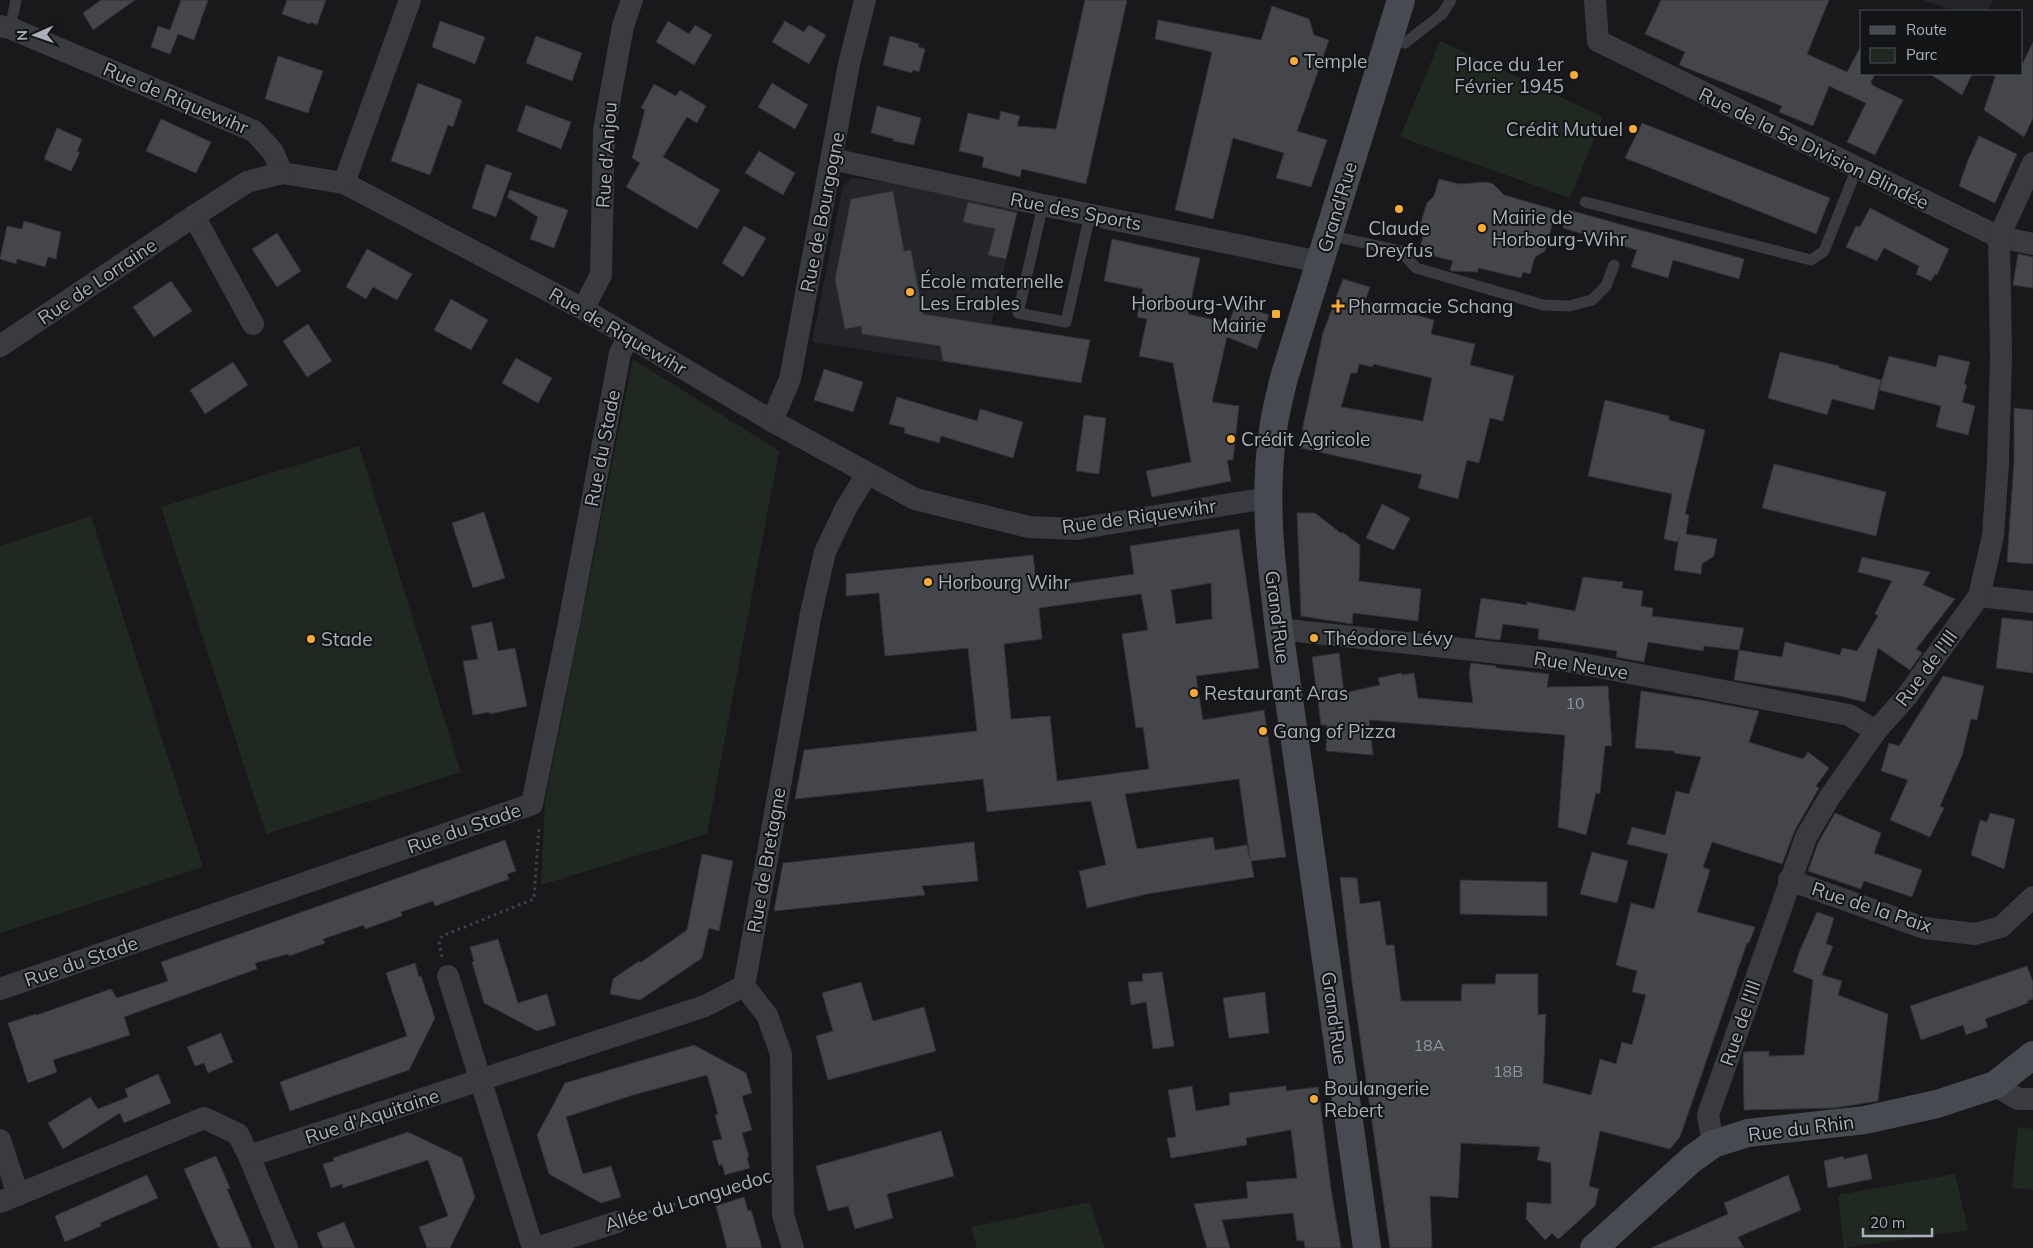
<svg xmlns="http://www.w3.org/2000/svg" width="2033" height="1248" viewBox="0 0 2033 1248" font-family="Mulish,sans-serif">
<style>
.built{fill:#242528}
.green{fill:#202921}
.building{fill:#44464b;stroke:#323337;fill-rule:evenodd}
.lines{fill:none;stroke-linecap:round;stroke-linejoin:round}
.path{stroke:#3f4247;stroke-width:3;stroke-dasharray:2.5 4;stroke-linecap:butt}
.lane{stroke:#393b40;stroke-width:11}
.street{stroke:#393b40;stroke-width:22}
.secondary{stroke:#474a50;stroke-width:28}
.poi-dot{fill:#faac32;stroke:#131416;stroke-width:2}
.labels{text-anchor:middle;stroke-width:4;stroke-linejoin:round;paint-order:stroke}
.number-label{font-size:16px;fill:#90969f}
.poi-label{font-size:19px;fill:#aab0bb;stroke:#131416;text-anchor:start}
.street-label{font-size:19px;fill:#aab0bb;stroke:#131416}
</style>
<rect width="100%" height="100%" fill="#19191b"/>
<g class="built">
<path d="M1922 0H1993L1988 11H1957Z"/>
<path d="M852 178 895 183 1018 210 991 325 1090 340 1081 383 812 342 843 186Z"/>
</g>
<g class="green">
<path d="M1440 41 1603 117 1570 198 1400 137Z"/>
<path d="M633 359 779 451 707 834 541 885 545 802Z"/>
<path d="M359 446 461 772 266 834 161 507Z"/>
<path d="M91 516 203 867 0 933V546Z"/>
<path d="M2018 1127 2033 1129V1190L2012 1188Z"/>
<path d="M1955 1174 1968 1230 1844 1248 1838 1195Z"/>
<path d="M1090 1202 1105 1248H977L971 1227Z"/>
</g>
<g class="building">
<path d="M101 0H135L93 30 83 13Z"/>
<path d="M181 0H208L194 40 178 34 170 54 151 47 158 26 170 30Z"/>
<path d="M287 0H326L317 25 311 22 310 24 282 14Z"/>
<path d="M1085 0H1127L1086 184 1022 169 1020 177 982 167 984 157 959 151 968 113 999 120 1001 111 1020 116 1017 126 1056 129Z"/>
<path d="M1661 0H1829L1807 54 1847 72 1862 44V74H1875L1871 82 1872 85 1903 100 1875 155 1847 142 1866 103 1829 86 1813 126 1779 112 1782 106 1679 65 1685 52 1645 34Z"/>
<path d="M1272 6 1309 19 1314 35 1329 40 1297 131 1327 140 1311 187 1276 178 1284 153 1233 138 1213 219 1175 210 1212 52 1155 39 1158 20 1261 40Z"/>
<path d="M440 21 485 37 475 64 432 47Z"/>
<path d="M668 21 689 34 695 25 712 35 694 65 656 42Z"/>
<path d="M785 21 804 32 809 25 826 35 809 64 772 42Z"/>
<path d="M536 36 582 53 572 81 526 63Z"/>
<path d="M890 36 919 44 918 47 925 49 919 72 913 70 912 73 883 65Z"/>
<path d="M2033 42V118L2024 137 1984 110 1996 74H2022V65Z"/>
<path d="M278 56 323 71 308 113 265 99Z"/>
<path d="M1930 74H1972L1962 95Z"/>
<path d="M418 83 462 100 453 127 448 125 430 175 391 161Z"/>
<path d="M772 83 808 105 795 129 758 107Z"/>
<path d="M654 84 676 96 680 90 706 106 697 123 687 117 663 157 720 190 697 229 626 187 640 163 632 158 645 110 641 108Z"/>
<path d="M526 105 571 122 561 149 517 131Z"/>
<path d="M877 106 921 118 914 145 893 141 894 139 871 133Z"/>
<path d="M161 119 211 142 196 173 146 151Z"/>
<path d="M1642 123 1830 198 1816 234 1625 158Z"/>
<path d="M57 128 82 139 77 152H80L71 171 44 159Z"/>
<path d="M1979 136 2017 154 1995 203 1959 186 1968 160Z"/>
<path d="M759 151 795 173 783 195 745 173Z"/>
<path d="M486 164 512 173 496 217 472 208Z"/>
<path d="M1439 179 1459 184 1487 182 1493 184 1504 195 1556 210 1545 251 1535 257 1530 274 1523 272 1521 278 1478 268V272L1452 271 1450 270 1453 261 1419 252 1424 233 1421 222 1427 203 1434 196Z"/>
<path d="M510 190 568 210 554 248 530 239 538 217 507 197Z"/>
<path d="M893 191 904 251 911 250 923 314 1090 340 1081 383 943 361 940 346 862 334 861 326 845 329 835 279 851 199Z"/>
<path d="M968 202 1017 213 1006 259 988 255 995 229 963 222Z"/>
<path d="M1870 208 1949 249 1937 275 1935 274 1931 281 1916 274 1919 266 1884 248 1877 261 1846 247 1856 226 1860 227Z"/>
<path d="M1569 210 1744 259 1739 279 1673 260 1668 278 1631 267 1637 250 1563 228Z"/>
<path d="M24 221 61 232 56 259 48 257 45 267 17 259 16 264 0 259 7 226 22 229Z"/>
<path d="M744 226 766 238 743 277 722 263Z"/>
<path d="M277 233 301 271 277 287 252 249Z"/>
<path d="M1112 239 1200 258 1188 314 1229 323 1236 304 1269 315 1257 349 1227 337 1212 402 1239 406 1233 460H1227L1231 481 1152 497 1146 471 1191 462 1173 363 1139 356 1147 319 1137 317 1143 289 1104 281Z"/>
<path d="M367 249 412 274 397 300 373 287 366 299 346 287Z"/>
<path d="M2018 254 2033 257V288L2013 285Z"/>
<path d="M1343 279 1370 287 1365 301 1434 320 1431 334 1475 344 1470 365 1514 376 1503 421 1490 418 1479 463 1467 460 1458 499 1418 488 1422 475 1301 448 1303 426 1323 333ZM1359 364 1373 367V364L1432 378 1423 421 1341 407 1351 373H1357Z"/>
<path d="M171 281 192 311 154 337 133 307Z"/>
<path d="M451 299 488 320 471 350 434 330Z"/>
<path d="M308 324 332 361 307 377 283 341Z"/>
<path d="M1780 352 1839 366V368L1881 380 1874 410 1832 399 1827 415 1768 398Z"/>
<path d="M1939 355 1970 362 1964 384 1967 385 1962 402 1975 406 1968 435 1936 427 1941 406 1879 390 1889 356 1936 367Z"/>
<path d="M516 358 552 378 538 403 502 383Z"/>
<path d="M233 362 248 385 205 414 190 390Z"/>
<path d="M824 369 863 382 853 412 814 400Z"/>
<path d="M897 397 977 421 980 409 1023 422 1013 458 941 436 939 443 904 433 905 428 889 424Z"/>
<path d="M1605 400 1669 416V420L1705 430 1685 514 1689 515 1686 534 1717 539 1714 556 1702 564 1701 574 1674 570 1679 537 1678 542 1664 539 1672 494 1588 476Z"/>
<path d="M2014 408 2033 410V564L2007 562 2014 461Z"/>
<path d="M1084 415 1106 418 1099 474 1076 471Z"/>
<path d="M1774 464 1886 492 1876 536 1762 508Z"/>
<path d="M1382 504 1410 518 1394 550 1366 538Z"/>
<path d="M484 512 505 578 473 588 452 523Z"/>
<path d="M1297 513H1315L1342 534V532L1360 545 1359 581 1421 589 1418 621 1353 613 1352 624 1301 616Z"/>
<path d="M1239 529 1259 668 1196 676 1203 720 1264 710 1286 857 1251 861 1254 877 1147 894 1087 908 1079 871 1106 865 1091 801 987 812 983 779 795 799 804 750 977 731 968 648 885 656 879 593 846 596V574L1033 555 1037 588 1134 574 1130 546ZM1211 583 1212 619 1176 624 1171 590ZM1141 594 1148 630 1122 634 1136 728 1143 727 1149 769 1057 781 1050 716 1011 719 1004 644 1042 639 1039 608ZM1239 779 1250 859 1247 845 1215 850 1213 837 1137 849 1125 794Z"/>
<path d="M1862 557 1930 572 1923 585 1955 599 1916 649 1922 653 1910 670 1878 648 1865 702 1840 696 1734 680 1739 650 1782 657 1785 642 1840 655 1842 648 1857 651 1878 616 1875 613 1892 581 1858 572Z"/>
<path d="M1583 577 1623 582 1622 588 1643 591 1641 606 1653 608 1652 616 1744 628 1739 650 1704 646 1703 651 1648 642 1644 662 1616 657 1617 651 1538 639 1539 629 1503 624 1500 640 1475 637 1481 598 1527 605V602L1575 611Z"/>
<path d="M2002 618 2033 621V673L1996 668Z"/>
<path d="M492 622 498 651 515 648 527 706 490 714V712L473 715 463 661 478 659 471 626Z"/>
<path d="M1339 653 1344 693 1380 685 1378 678 1401 673 1402 675 1414 673 1418 698 1473 703 1469 674 1471 663 1496 666V668L1549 674 1547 687 1608 686 1612 746H1605L1600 794 1596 793 1586 835 1558 827 1565 735 1369 720 1373 755 1326 751 1327 725H1321L1312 657Z"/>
<path d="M1943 676 1984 686 1977 720 1971 719 1962 756 1940 806 1944 808 1930 837 1890 820 1908 780 1881 771 1889 743 1899 746Z"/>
<path d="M1641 691 1700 700 1759 711 1749 742 1803 759 1808 752 1829 768 1816 786 1819 788 1795 830 1782 864 1712 842 1703 867 1710 870 1697 912 1755 927 1749 943H1747L1680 1137 1670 1149 1600 1131 1589 1186 1599 1189 1595 1206 1561 1237 1558 1239 1552 1233 1545 1240 1526 1219 1527 1202 1551 1204V1163L1537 1160 1540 1147 1461 1143 1458 1198 1430 1196 1432 1248H1390L1352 982 1340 877 1357 878 1360 904 1380 901 1386 945H1394L1401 1001H1461L1462 984H1495L1496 974H1538V1015L1546 1014 1543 1083 1591 1095 1600 1059 1616 1064 1622 1042 1632 1045 1646 995 1632 992 1637 971 1616 965 1631 903 1654 909 1668 854 1627 844 1632 827 1665 835 1676 791 1689 794 1701 757 1674 753V751L1635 748Z"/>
<path d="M1835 813 1881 833 1874 853 1922 870 1912 897 1864 881 1861 889 1808 871 1818 843Z"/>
<path d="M1990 813 2015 819 2004 869 1971 855 1980 820 1987 822Z"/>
<path d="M505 840 516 871 507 874 509 879 435 906 433 901 401 912 402 916 365 929 364 925 323 939 325 943 289 956 288 954 255 963 257 969 124 1017 130 1035 53 1060 57 1072 28 1083 8 1023 36 1014 37 1015 111 989 117 998 168 981 161 962Z"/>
<path d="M974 842 978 881 922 886 925 895 774 911 783 863Z"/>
<path d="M1592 852 1628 861 1617 903 1580 894Z"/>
<path d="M702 854 733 861 719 931 709 928 702 958 640 1000 610 994 613 979 639 961 640 963 687 930Z"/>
<path d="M1460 880 1547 882V916L1460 914Z"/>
<path d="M1817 912 1834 918 1826 944 1833 946 1822 975 1842 981 1838 995 1888 1014 1878 1101 1835 1108 1744 1110 1743 1056 1744 1052 1769 1051V1056L1804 1055 1813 980 1793 972 1800 950Z"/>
<path d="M498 939 518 1003 547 994 556 1025 537 1031 484 1003 472 962 474 961 470 947Z"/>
<path d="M415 963 419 977 421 976 435 1018 409 1070 290 1111 280 1082 407 1036 386 973Z"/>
<path d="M2027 966 2033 982V999L2027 1001 2028 1003 1985 1019 1988 1027 1966 1035 1963 1025 1921 1040 1910 1006Z"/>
<path d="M1162 972 1174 1046 1153 1049 1146 1002 1131 1005 1128 982 1143 981 1142 974Z"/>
<path d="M861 982 873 1021 924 1007 936 1051 828 1080 816 1036 833 1031 822 993Z"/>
<path d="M1265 992 1269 1033 1229 1038 1223 998Z"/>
<path d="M221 1033 233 1062 208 1073 204 1063 195 1066 187 1047Z"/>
<path d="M694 1045 746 1073 752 1093 742 1096 752 1130 742 1133 749 1157 747 1158 750 1168 725 1175 722 1164 719 1166 712 1141 722 1139 715 1115 718 1114 707 1075 633 1095 566 1117 583 1174 611 1166 621 1197 601 1203 549 1174 537 1135 565 1083Z"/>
<path d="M158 1074 171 1103 124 1123 120 1113 63 1149 48 1123 90 1097 98 1109 128 1097 125 1089Z"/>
<path d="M1192 1086 1196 1111 1230 1105 1229 1093 1286 1086V1091L1318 1087 1331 1189 1341 1248H1305L1304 1241H1297L1293 1213 1222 1220 1230 1248H1207L1194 1204 1248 1198 1246 1182 1297 1178 1291 1130 1246 1138 1247 1145 1171 1158 1167 1138 1176 1137 1168 1090Z"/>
<path d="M941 1131 954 1176 887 1194 893 1218 855 1229 848 1206 828 1211 816 1166Z"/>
<path d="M408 1132 462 1158 475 1197 450 1248H427L419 1227 448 1216 428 1160 343 1188 342 1184 331 1188 323 1164 334 1161 333 1158Z"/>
<path d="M1867 1154 1872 1179 1828 1188 1824 1161 1843 1156 1844 1159Z"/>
<path d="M216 1156 230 1188 227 1189 252 1248H219L184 1169Z"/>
<path d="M147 1175 158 1198 100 1223 101 1226 65 1242 55 1216Z"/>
<path d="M1788 1175 1801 1210 1738 1237 1744 1248H1651L1728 1214 1724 1203Z"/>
<path d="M744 1197 748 1211 751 1210 762 1248H727L716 1206Z"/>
<path d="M344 1222 355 1248H323L317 1233Z"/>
</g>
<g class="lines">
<g class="path">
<path d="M442 957 439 942 442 936 534 899 539 826"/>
<path d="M636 1216 759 1178"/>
</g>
<g class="lane">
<path d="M10 28 16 0"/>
<path d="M1389 39 1405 43 1442 14 1451 0"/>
<path d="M1585 202 1811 260 1824 251 1857 168"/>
<path d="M1043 205 1018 313 1066 322 1090 214"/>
<path d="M1328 235 1401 251 1416 268 1543 305 1569 306 1592 300 1606 286 1614 265"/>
</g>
<g class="street">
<path d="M1595 0 1598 41 1999 237 2033 244"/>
<path d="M0 26 10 28 254 131 273 152 282 173 344 183 583 309 772 421 915 499 1029 527 1076 529 1268 498"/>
<path d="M832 159 1043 205 1320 262"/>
<path d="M344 183 410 0"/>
<path d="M194 216 253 324"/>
<path d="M583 309 601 275 604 130 623 26 632 0"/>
<path d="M0 346 194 216 247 182 282 173"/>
<path d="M772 421 790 379 849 64 865 0"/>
<path d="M1979 596 2033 602"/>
<path d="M1279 629 1562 660 1849 715 1876 731"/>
<path d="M1789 880 1924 928 1975 934 2001 927 2033 897"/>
<path d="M448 976 533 1248"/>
<path d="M0 989 532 804 569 623 620 353 629 336"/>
<path d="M1995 1085 2018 1099H2033"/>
<path d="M0 1140 18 1195"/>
<path d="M1713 1144 1708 1115 1806 837 1829 798 1876 731 1907 696 1979 596 1993 536 1998 463 2001 355 1999 237 2033 163"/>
<path d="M249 1156 287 1248"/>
<path d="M0 1202 204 1118 238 1134 249 1156 705 1006 744 986"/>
<path d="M537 1248 617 1222"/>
<path d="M793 1248 783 1215 781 1054 767 1015 744 986 811 613 825 552 846 508 867 474"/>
</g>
<g class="secondary">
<path d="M1367 1248 1279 629C1271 563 1263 497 1273 430 1275 413 1280 395 1284 378L1401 0"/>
<path d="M1594 1248 1692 1159 1713 1144 1748 1133 1865 1120 1937 1104 1995 1085 2033 1055"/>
</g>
</g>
<g class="poi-dot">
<circle cx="1294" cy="61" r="5"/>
<circle cx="1574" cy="75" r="5"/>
<circle cx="1633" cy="129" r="5"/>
<circle cx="1399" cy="209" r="5"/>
<circle cx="1482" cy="228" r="5"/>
<circle cx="910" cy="292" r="5"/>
<path d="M1335.5 298.5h5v5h5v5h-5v5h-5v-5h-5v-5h5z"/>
<rect x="1271" y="309" width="10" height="10" rx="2.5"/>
<circle cx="1231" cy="439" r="5"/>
<circle cx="928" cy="582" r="5"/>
<circle cx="1314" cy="638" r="5"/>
<circle cx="311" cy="639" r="5"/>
<circle cx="1194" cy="693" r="5"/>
<circle cx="1263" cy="731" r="5"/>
<circle cx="1314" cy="1099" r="5"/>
</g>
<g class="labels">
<g class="number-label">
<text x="1575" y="709">10</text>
<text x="1429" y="1051">18A</text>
<text x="1508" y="1077">18B</text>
</g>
<g class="poi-label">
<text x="1304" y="68">Temple</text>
<text x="1564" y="71" text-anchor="end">Place du 1er<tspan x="1564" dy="22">Février 1945</tspan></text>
<text x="1623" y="136" text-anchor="end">Crédit Mutuel</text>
<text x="1492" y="224">Mairie de<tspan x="1492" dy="22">Horbourg-Wihr</tspan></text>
<text x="1399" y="235" text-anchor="middle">Claude<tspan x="1399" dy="22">Dreyfus</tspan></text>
<text x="920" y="288">École maternelle<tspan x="920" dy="22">Les Erables</tspan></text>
<text x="1266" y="310" text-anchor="end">Horbourg-Wihr<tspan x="1266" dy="22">Mairie</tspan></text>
<text x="1348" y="313">Pharmacie Schang</text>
<text x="1241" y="446">Crédit Agricole</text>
<text x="938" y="589">Horbourg Wihr</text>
<text x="1324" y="645">Théodore Lévy</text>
<text x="321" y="646">Stade</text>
<text x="1204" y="700">Restaurant Aras</text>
<text x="1273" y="738">Gang of Pizza</text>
<text x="1324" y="1095">Boulangerie<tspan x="1324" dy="22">Rebert</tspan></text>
</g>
<g class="street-label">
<text transform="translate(176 98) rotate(23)" y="7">Rue de Riquewihr</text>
<text transform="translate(1814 148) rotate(26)" y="7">Rue de la 5e Division Blindée</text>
<text transform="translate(606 155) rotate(-86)" y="7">Rue d'Anjou</text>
<text transform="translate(1337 207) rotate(-73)" y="7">Grand'Rue</text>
<text transform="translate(1076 211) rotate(11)" y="7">Rue des Sports</text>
<text transform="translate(822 212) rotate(-79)" y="7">Rue de Bourgogne</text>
<text transform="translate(97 281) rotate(-34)" y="7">Rue de Lorraine</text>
<text transform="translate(618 331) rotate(30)" y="7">Rue de Riquewihr</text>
<text transform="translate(602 448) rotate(-79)" y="7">Rue du Stade</text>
<text transform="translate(1139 516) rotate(-8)" y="7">Rue de Riquewihr</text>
<text transform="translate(1278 617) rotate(83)" y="7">Grand'Rue</text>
<text transform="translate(1581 665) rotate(9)" y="7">Rue Neuve</text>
<text transform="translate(1926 668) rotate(-53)" y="7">Rue de l'Ill</text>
<text transform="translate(464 828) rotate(-19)" y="7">Rue du Stade</text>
<text transform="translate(766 860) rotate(-80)" y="7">Rue de Bretagne</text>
<text transform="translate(1872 907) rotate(18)" y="7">Rue de la Paix</text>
<text transform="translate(81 961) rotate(-19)" y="7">Rue du Stade</text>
<text transform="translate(1335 1018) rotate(82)" y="7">Grand'Rue</text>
<text transform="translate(1740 1023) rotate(-71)" y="7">Rue de l'Ill</text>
<text transform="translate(372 1116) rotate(-18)" y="7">Rue d'Aquitaine</text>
<text transform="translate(1801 1128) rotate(-7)" y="7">Rue du Rhin</text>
<text transform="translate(688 1200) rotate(-17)" y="7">Allée du Languedoc</text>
</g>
</g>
<rect x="1860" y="10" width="162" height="65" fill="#131416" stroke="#4f5258"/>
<rect x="1870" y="26" width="25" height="8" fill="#474a50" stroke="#4f5258"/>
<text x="1906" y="35" font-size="15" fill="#aab0bb">Route</text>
<rect x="1870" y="48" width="25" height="15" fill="#202921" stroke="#4f5258"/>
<text x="1906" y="60" font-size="15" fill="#aab0bb">Parc</text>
<g transform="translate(35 35) rotate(268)" stroke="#131416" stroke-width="4" paint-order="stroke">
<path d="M0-4L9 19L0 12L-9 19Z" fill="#aab0bb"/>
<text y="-8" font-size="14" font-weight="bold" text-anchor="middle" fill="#aab0bb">N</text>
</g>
<path d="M1863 1228v8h69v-8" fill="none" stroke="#aab0bb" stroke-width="2.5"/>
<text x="1870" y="1228" font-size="15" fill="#aab0bb" stroke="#131416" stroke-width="4" paint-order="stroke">20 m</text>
</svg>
